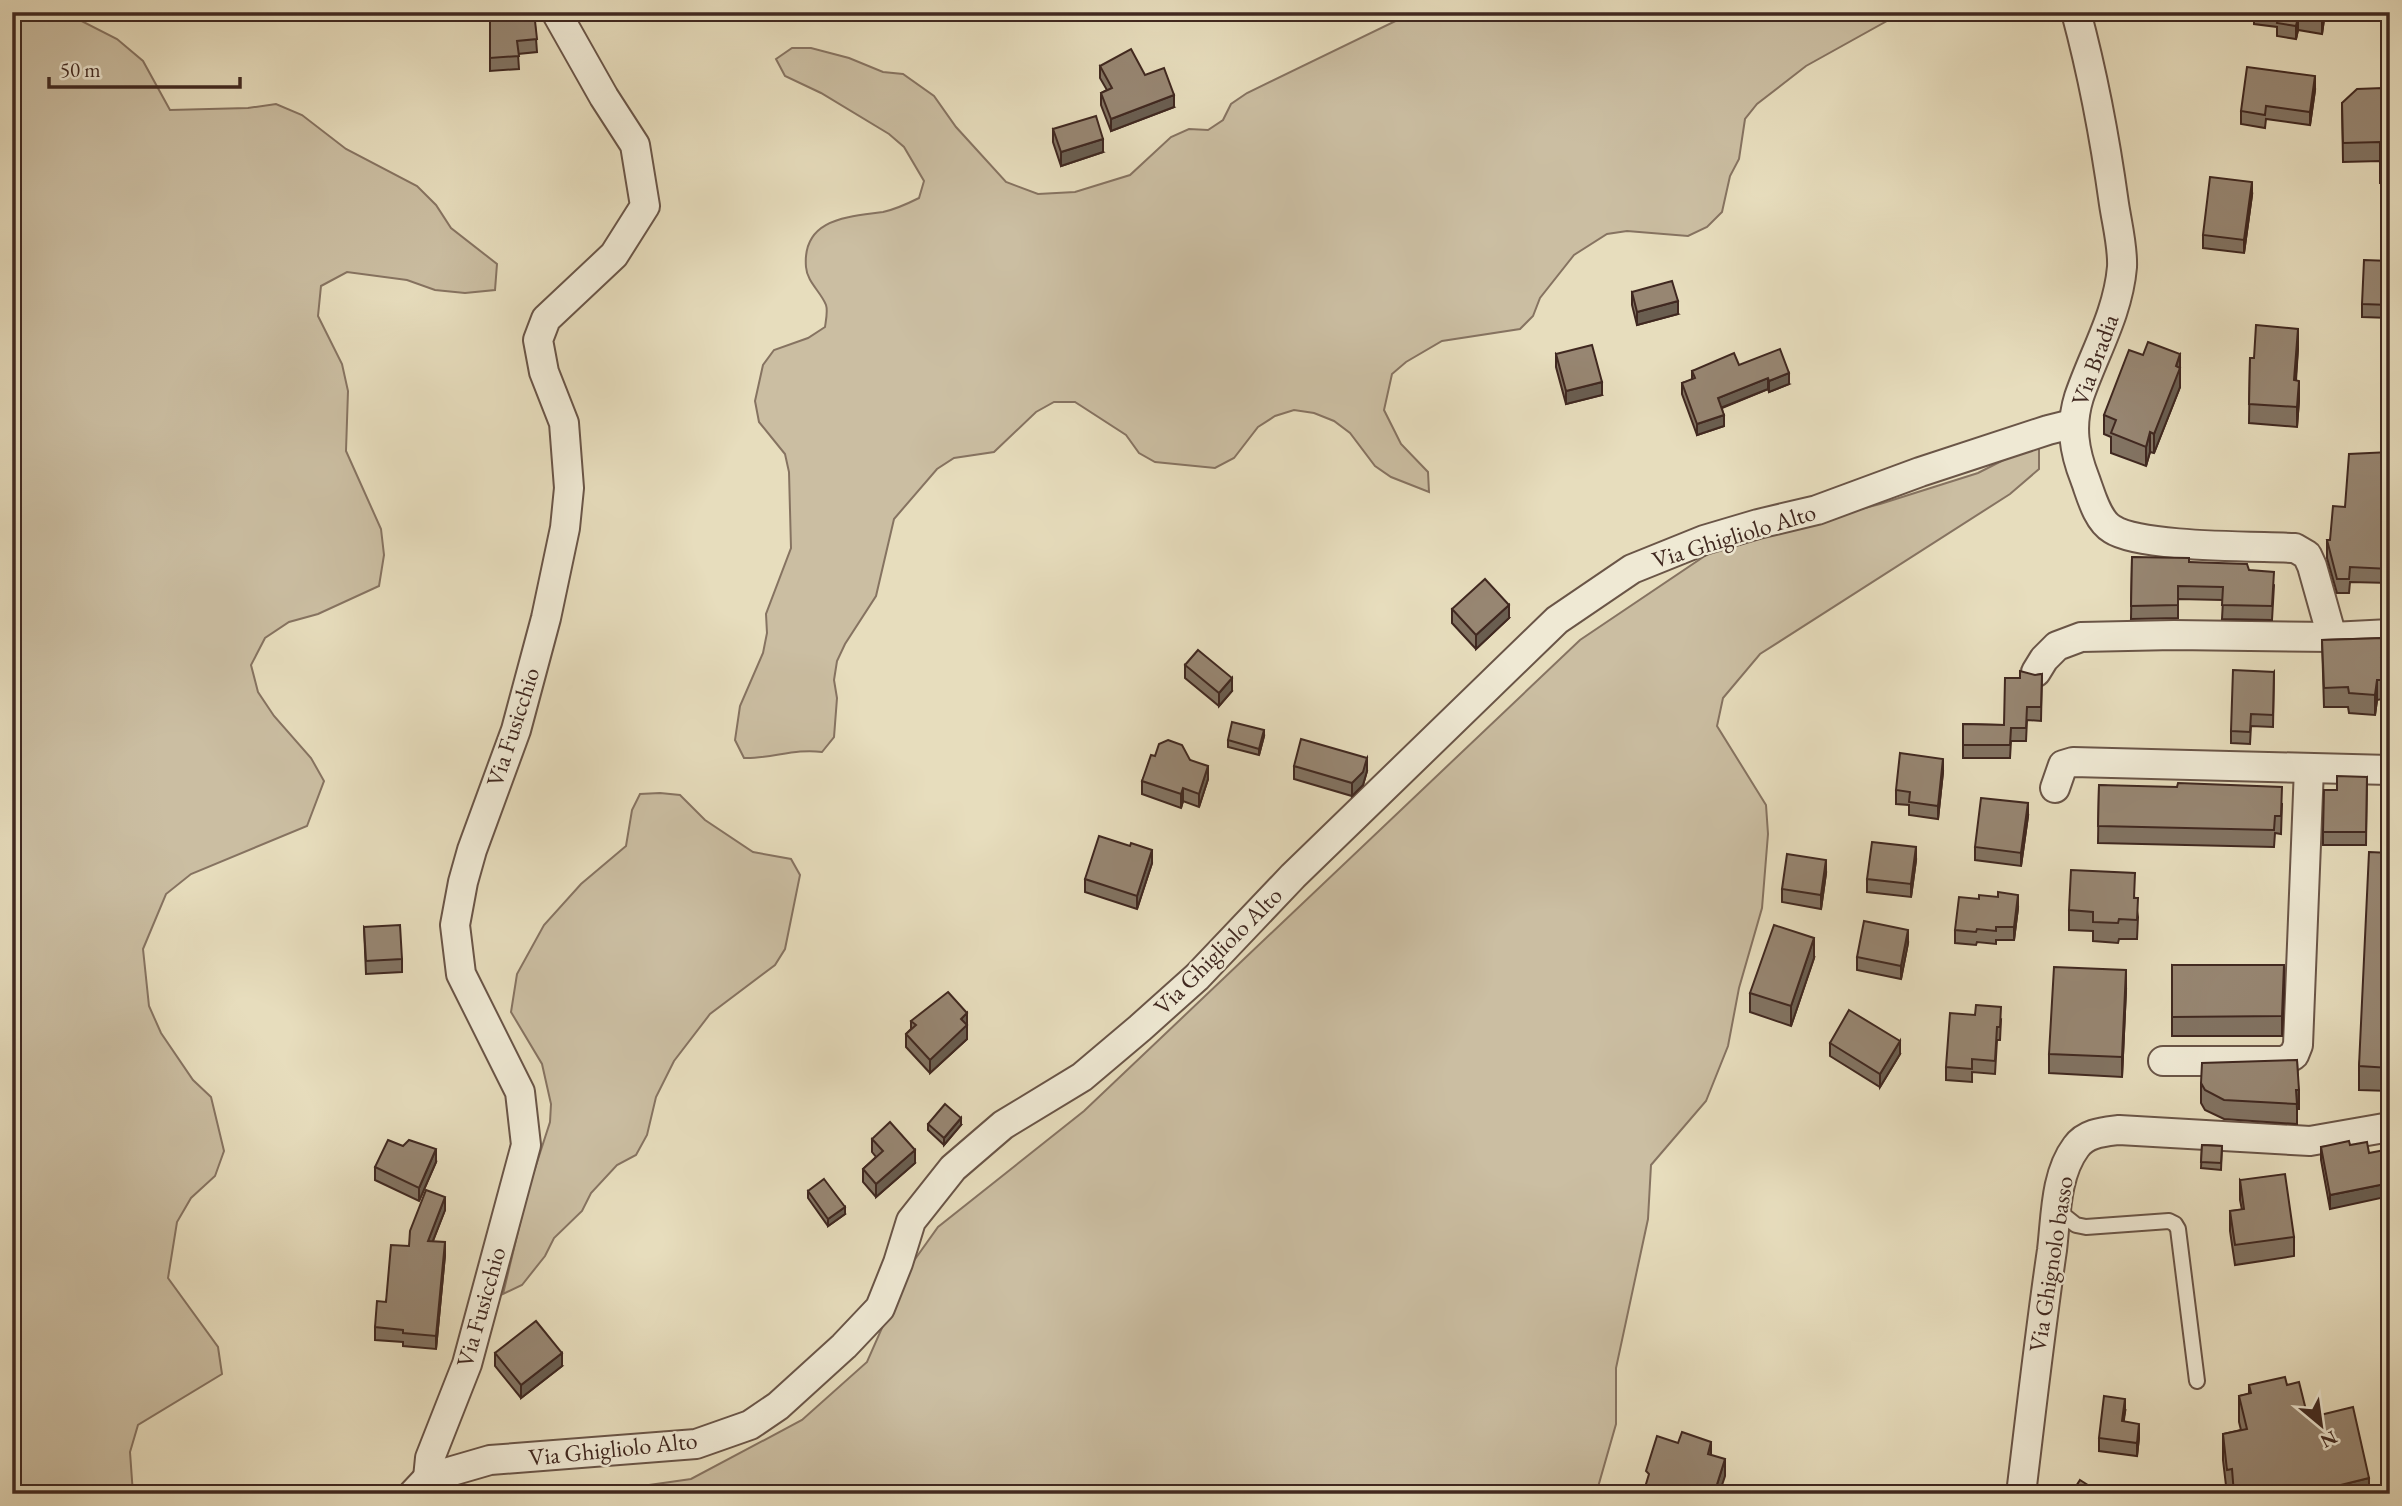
<svg xmlns="http://www.w3.org/2000/svg" width="2402" height="1506" viewBox="0 0 2402 1506" font-family="'EB Garamond',serif">
<style>
.green{fill:#cbbea2;stroke:#867361;stroke-width:2}
.lines{fill:none;stroke-linecap:round;stroke-linejoin:round}
.service-casing{stroke:#6a5547;stroke-width:18}
.minor-casing{stroke:#6a5547;stroke-width:32}
.service{stroke:#efe9d4;stroke-width:14}
.minor{stroke:#efe9d4;stroke-width:28}
.wall{fill:#827362;stroke:#402820;stroke-width:2}
.shaded-wall{fill:#6a5e50;stroke:#402820;stroke-width:2}
.building{fill:#978672;stroke:#402820;stroke-width:2}
.labels{text-anchor:middle;stroke-width:5;stroke-linejoin:round;paint-order:stroke}
.street-label{font-size:24px;fill:#402820;stroke:#efe9d4}
</style>
<rect width="100%" height="100%" fill="#e7ddbd"/>
<filter id="stains"><feTurbulence type="fractalNoise" baseFrequency=".00286" numOctaves="4"/><feColorMatrix values="0 0 0 0 .2 0 0 0 0 .09 0 0 0 0 .02 0 0 0 .5 -.17"/></filter>
<radialGradient id="worn" r=".72"><stop offset=".6" stop-color="#630" stop-opacity="0"/><stop offset="1" stop-color="#630" stop-opacity=".3"/></radialGradient>
<g class="green">
<path d="M12 12H64L117 39 143 61 170 110 248 108 276 104 302 115 346 149 417 186 436 205 451 228 497 264 495 290 465 293 435 290 407 280 347 272 321 286 318 316 342 364 348 391 346 451 381 529 384 555 379 586 318 614 289 622 265 638 251 665 258 692 274 716 311 758 324 781 307 826 191 874 166 894 143 949 149 1006 161 1033 193 1080 211 1097 224 1151 215 1176 191 1198 177 1222 168 1278 218 1347 222 1374 138 1425 130 1452 133 1494H12Z"/>
<path d="M1414 12H1903L1806 66 1757 104 1745 119 1739 159 1730 176 1722 212 1707 227 1688 236 1627 231 1607 234 1574 255 1540 298 1533 316 1520 329 1442 341 1406 362 1392 374 1384 410 1401 444 1428 472 1429 492 1391 477 1375 466 1350 433 1334 421 1314 413 1294 410 1275 416 1258 427 1234 458 1215 468 1155 462 1139 453 1126 435 1075 402H1054L1036 412 994 452 954 458 937 469 894 519 876 596 845 644 837 661 834 680 837 698 834 737 822 752C795 748 771 759 744 758L735 740 740 706 763 653 767 633 766 614 791 548 789 472 785 454 759 422 755 401 763 365 774 350 808 338 825 327C826 320 828 311 826 305 821 292 807 282 806 267 802 218 848 217 883 212 897 209 907 204 919 198L924 181 904 147 889 134 821 93 785 76 776 59 792 48H811L849 58 883 72 903 74 934 96 956 127 1006 182 1038 194 1075 192 1130 175 1171 137 1189 129 1208 130 1223 120 1231 104 1247 93Z"/>
<path d="M2031 446 2039 447V469L2010 494 1760 654 1723 698 1717 726 1766 805 1768 834 1762 908 1739 988 1728 1046 1706 1101 1651 1165 1648 1219 1616 1368V1424L1596 1494H586L691 1479 802 1420 867 1362 908 1269 938 1227 1084 1111 1580 640 1736 535 1785 529 1880 504 1978 473Z"/>
<path d="M660 793 680 795 705 820 753 852 791 859 800 875 785 949 775 965 710 1014 674 1061 656 1097 647 1135 636 1155 617 1165 591 1193 582 1211 554 1238 545 1256 522 1285 503 1294 528 1190 550 1122 551 1104 542 1064 511 1012 517 974 544 925 581 884 626 846 632 810 640 794Z"/>
</g>
<g class="lines">
<g class="service-casing">
<path id="service" d="M2057 1210 2076 1225 2086 1227 2169 1221 2175 1224 2178 1229 2197 1381"/>
</g>
<g class="minor-casing">
<g id="minor">
<path d="M2076 12C2093 75 2105 139 2114 204 2117 224 2123 247 2122 267 2118 314 2094 353 2079 397 2070 426 2074 451 2085 479 2091 495 2097 520 2112 529 2141 548 2257 546 2295 548L2307 555 2312 566 2332 637 2390 634"/>
<path d="M2036 672 2044 659 2057 646 2081 637 2174 635 2332 637"/>
<path d="M2055 788 2063 765 2073 762 2390 770"/>
<path d="M2163 1061H2284L2294 1055 2298 1045 2309 768"/>
<path d="M428 1478 430 1458 467 1364 526 1145 520 1092 461 974 455 925 463 882 472 850 516 730 546 618 565 528 569 488 564 423 544 372 538 340 546 319 614 255 645 206 635 145 604 97 556 12"/>
<path d="M413 1494 428 1478 490 1460 696 1444 750 1425 778 1406 844 1346 880 1308 898 1263 911 1221 953 1168 1003 1125 1082 1077 1140 1028 1197 977 1293 876 1557 620 1632 569 1704 540 1758 524 1817 510 1920 472 2048 430 2072 424"/>
<path d="M2021 1494C2031 1412 2040 1331 2052 1250 2056 1217 2055 1175 2076 1147 2086 1133 2103 1132 2119 1130L2310 1141 2390 1127"/>
</g>
</g>
<use href="#service" class="service"/>
<use href="#minor" class="minor"/>
</g>
<g class="wall">
<path d="M497 12H534L537 52 518 54 519 69 490 71V15H497Z"/>
<path d="M2254 12H2325L2322 34 2298 30 2296 39 2277 36V27L2254 24Z"/>
<path d="M1100 66 1174 107 1111 131 1101 105V93L1107 90 1100 78Z"/>
<path d="M2315 90 2310 125 2266 119 2265 128 2241 124V111Z"/>
<path d="M2390 94V183H2380V161L2343 162 2342 103Z"/>
<path d="M1053 129 1103 152 1061 166 1053 142Z"/>
<path d="M2252 195 2244 253 2203 248V235Z"/>
<path d="M2390 261V318L2362 317V304Z"/>
<path d="M1632 292 1678 314 1637 325 1632 305Z"/>
<path d="M2298 348 2296 381 2299 400 2297 427 2249 423 2250 358H2254Z"/>
<path d="M1556 354 1602 395 1566 404 1556 367Z"/>
<path d="M2180 354V387L2154 453 2150 452 2146 466 2111 453V437L2104 434V415Z"/>
<path d="M1739 365 1789 384 1769 392 1768 389 1722 408 1724 426 1697 435 1682 394V383L1692 380V371Z"/>
<path d="M2390 452V583L2350 582 2349 593H2337L2327 558V540H2330L2345 507Z"/>
<path d="M2132 557 2189 562 2249 570 2274 585 2272 620 2222 619 2223 600 2178 599V618L2131 619Z"/>
<path d="M1452 609 1509 618 1476 649 1452 623Z"/>
<path d="M2384 638 2385 678H2382V699L2377 700 2375 715 2349 713 2348 707H2324L2322 640Z"/>
<path d="M1185 665 1232 691 1219 706 1185 678Z"/>
<path d="M2274 672 2273 727 2251 726 2250 744 2231 743V731Z"/>
<path d="M2042 674 2041 721 2027 720 2026 741H2011L2010 758H1963V724L2004 725 2020 678Z"/>
<path d="M1264 736 1259 755 1228 747V740Z"/>
<path d="M1155 756 1190 760 1208 779 1199 807 1183 801 1181 808 1142 794V781Z"/>
<path d="M1294 766 1367 771 1363 785 1352 796 1294 779Z"/>
<path d="M1943 772 1938 819 1909 815V805L1896 804V790Z"/>
<path d="M2367 777 2366 845H2323V832L2337 790Z"/>
<path d="M2099 785 2282 804 2281 834 2275 833 2274 847 2098 843Z"/>
<path d="M2028 816 2021 866 1975 860V847Z"/>
<path d="M1130 846 1152 863 1137 909 1085 892V879Z"/>
<path d="M2390 853V1091L2359 1090V1066Z"/>
<path d="M1916 860 1911 897 1867 892V879Z"/>
<path d="M1826 873 1821 909 1782 902V889Z"/>
<path d="M2135 898 2138 917 2137 939H2119L2118 943 2093 941V931L2069 930V910Z"/>
<path d="M2018 908 2014 940H1996V944L1977 942 1976 945 1955 943V930Z"/>
<path d="M364 927 402 959V972L366 974Z"/>
<path d="M1908 943 1901 979 1857 970V957Z"/>
<path d="M1814 958 1791 1026 1750 1012V993Z"/>
<path d="M2172 965 2284 984 2282 1036H2172Z"/>
<path d="M2126 990 2122 1077 2049 1073V1054Z"/>
<path d="M967 1013V1039L930 1073 906 1047V1034L911 1029V1021Z"/>
<path d="M2001 1020 2000 1040H1997L1995 1074 1972 1072V1082L1946 1080V1067Z"/>
<path d="M1830 1043 1900 1054 1880 1087 1830 1056Z"/>
<path d="M2297 1060 2299 1109H2297V1124L2224 1119 2205 1110 2201 1103V1083Z"/>
<path d="M928 1124 961 1125 944 1145 928 1130Z"/>
<path d="M872 1139 915 1163 876 1197 863 1182V1169L876 1157 872 1152Z"/>
<path d="M2202 1145 2222 1146 2221 1170 2201 1168Z"/>
<path d="M2350 1145 2330 1209 2321 1160V1147Z"/>
<path d="M436 1162 419 1201 375 1180V1167Z"/>
<path d="M2240 1180 2294 1237V1256L2235 1265 2230 1231V1211L2242 1210 2240 1200Z"/>
<path d="M808 1191 845 1214 828 1226 808 1198Z"/>
<path d="M445 1210 433 1241 445 1255 436 1349 403 1346V1342L375 1340V1327L409 1246Z"/>
<path d="M495 1353 562 1366 521 1398 495 1366Z"/>
<path d="M2249 1385H2287L2308 1418 2369 1494H2227L2223 1460V1434L2241 1430 2239 1422V1396L2249 1394Z"/>
<path d="M2125 1412 2123 1421 2139 1437 2137 1456 2099 1451V1438Z"/>
</g>
<g class="shaded-wall">
<path d="M2323 12H2325L2322 34V20Z"/>
<path d="M2298 17V30L2296 39V26Z"/>
<path d="M2315 76V90L2310 125V112Z"/>
<path d="M1174 95V107L1111 131V119Z"/>
<path d="M1103 139V152L1061 166V152Z"/>
<path d="M2252 182V195L2244 253V240Z"/>
<path d="M1678 301V314L1637 325V312Z"/>
<path d="M2298 329V348L2294 400V380Z"/>
<path d="M2180 354V387L2154 453V434Z"/>
<path d="M1789 373V384L1769 392V381Z"/>
<path d="M1768 378V389L1718 409V398Z"/>
<path d="M2299 381V400L2297 427V407Z"/>
<path d="M1602 382V395L1566 404V391Z"/>
<path d="M1724 415V426L1697 435V424Z"/>
<path d="M2150 432V452L2146 466V447Z"/>
<path d="M1509 605V618L1476 649V635Z"/>
<path d="M1232 678V691L1219 706V693Z"/>
<path d="M2377 680V700L2375 715V695Z"/>
<path d="M1264 730V736L1259 755V749Z"/>
<path d="M1367 758V771L1363 785 1352 796V783Z"/>
<path d="M1943 759V772L1938 819V806Z"/>
<path d="M1208 766V779L1199 807V794Z"/>
<path d="M1183 788V801L1181 808V794Z"/>
<path d="M2028 803V816L2021 866V853Z"/>
<path d="M1916 847V860L1911 897V884Z"/>
<path d="M1152 850V863L1137 909V896Z"/>
<path d="M1826 860V873L1821 909V895Z"/>
<path d="M2018 895V908L2014 940V927Z"/>
<path d="M1908 930V943L1901 979V966Z"/>
<path d="M1814 938V958L1791 1026V1006Z"/>
<path d="M2284 965V984L2282 1036V1016Z"/>
<path d="M2126 970V990L2122 1077V1057Z"/>
<path d="M967 1013V1039L930 1073V1060L961 1019Z"/>
<path d="M1900 1041V1054L1880 1087V1074Z"/>
<path d="M2296 1090H2299V1109H2297Z"/>
<path d="M961 1118V1125L944 1145V1138Z"/>
<path d="M436 1149V1162L419 1201V1188Z"/>
<path d="M915 1150V1163L876 1197V1184Z"/>
<path d="M2390 1183V1196L2330 1209V1195Z"/>
<path d="M445 1197V1210L428 1253V1241Z"/>
<path d="M845 1207V1214L828 1226V1219Z"/>
<path d="M445 1242V1255L436 1349V1336Z"/>
<path d="M562 1353V1366L521 1398V1385Z"/>
<path d="M2125 1399V1412L2122 1434V1421Z"/>
<path d="M2139 1424V1437L2137 1456V1443Z"/>
<path d="M1711 1442V1458L1708 1454Z"/>
<path d="M1725 1459V1476L1719 1494H1714Z"/>
<path d="M2369 1478V1494H2312V1492Z"/>
</g>
<g class="building">
<path d="M499 12H534L537 39 517 41 519 56 490 58V15L499 14Z"/>
<path d="M2265 12H2323L2322 20 2298 17 2296 26 2277 23 2278 14Z"/>
<path d="M1131 49 1145 75 1164 68 1174 95 1111 119 1101 93 1112 88 1100 66Z"/>
<path d="M2247 67 2315 76 2310 112 2266 106 2265 115 2241 111Z"/>
<path d="M2383 88 2390 94V164H2380V142L2343 143 2342 103 2357 89Z"/>
<path d="M1096 116 1103 139 1061 152 1053 129Z"/>
<path d="M2210 177 2252 182 2244 240 2203 235Z"/>
<path d="M2364 260 2390 261V305L2362 304Z"/>
<path d="M1672 281 1678 301 1637 312 1632 292Z"/>
<path d="M2256 325 2298 329 2294 380 2299 381 2297 407 2249 404 2250 358H2254Z"/>
<path d="M2148 342 2180 354 2176 366 2180 368 2154 434 2150 432 2146 447 2111 433 2116 420 2104 415 2129 350 2143 355Z"/>
<path d="M1592 345 1602 382 1566 391 1556 354Z"/>
<path d="M1780 349 1789 373 1769 381 1768 378 1718 398 1724 415 1697 424 1682 383 1695 378 1692 371 1734 353 1739 365Z"/>
<path d="M2390 452V569L2350 567 2349 579H2337L2327 540H2330L2333 506 2345 507 2349 454Z"/>
<path d="M2132 557 2189 558V562L2247 564 2249 570 2274 572 2272 606 2222 605 2223 587 2178 586V605L2131 606Z"/>
<path d="M1485 579 1509 605 1476 635 1452 609Z"/>
<path d="M2384 638 2385 658H2381L2382 680H2377L2375 695 2349 693 2348 687 2324 688 2322 640Z"/>
<path d="M1198 650 1232 678 1219 693 1185 665Z"/>
<path d="M2233 670 2274 672 2273 715 2251 714 2250 732 2231 731Z"/>
<path d="M2020 671 2035 675 2042 674 2041 707H2027L2026 728H2011L2010 745H1963V724L2004 725 2005 678H2020Z"/>
<path d="M1232 722 1264 730 1259 749 1228 740Z"/>
<path d="M1301 739 1367 758 1363 772 1352 783 1294 766Z"/>
<path d="M1168 740 1182 745 1190 760 1208 766 1199 794 1183 788 1181 794 1142 781 1151 755 1155 756 1159 744Z"/>
<path d="M1900 753 1943 759 1938 806 1909 802 1910 792 1896 790Z"/>
<path d="M2337 776 2367 777 2366 832H2323L2324 790H2337Z"/>
<path d="M2178 783 2282 787 2281 816H2275L2274 830 2098 826 2099 785 2177 787Z"/>
<path d="M1981 798 2028 803 2021 853 1975 847Z"/>
<path d="M1099 836 1130 846 1131 843 1152 850 1137 896 1085 879Z"/>
<path d="M1872 842 1916 847 1911 884 1867 879Z"/>
<path d="M2369 852 2390 853V1068L2359 1066Z"/>
<path d="M1787 854 1826 860 1821 895 1782 889Z"/>
<path d="M2071 870 2135 873 2134 898H2138L2137 920 2119 919 2118 923 2093 922V912L2069 910Z"/>
<path d="M1998 892 2018 895 2014 927H1996V931L1977 929 1976 932 1955 930 1959 897 1979 899V895L1998 897Z"/>
<path d="M1864 921 1908 930 1901 966 1857 957Z"/>
<path d="M400 925 402 959 366 961 364 927Z"/>
<path d="M1774 925 1814 938 1791 1006 1750 993Z"/>
<path d="M2172 965H2284L2282 1016 2172 1017Z"/>
<path d="M2054 967 2126 970 2122 1057 2049 1054Z"/>
<path d="M948 992 967 1013 961 1019 967 1025 930 1060 906 1034 916 1025 911 1021Z"/>
<path d="M1976 1005 2001 1007 2000 1027H1997L1995 1061 1972 1059V1069L1946 1067 1950 1013 1975 1015Z"/>
<path d="M1849 1010 1900 1041 1880 1074 1830 1043Z"/>
<path d="M2297 1060 2299 1090H2296L2297 1104 2224 1100 2205 1090 2201 1083 2202 1063Z"/>
<path d="M945 1104 961 1118 944 1138 928 1124Z"/>
<path d="M890 1122 915 1150 876 1184 863 1169 883 1151 872 1139Z"/>
<path d="M388 1140 403 1146 409 1140 436 1149 419 1188 375 1167Z"/>
<path d="M2349 1141 2350 1145 2367 1142 2369 1153 2390 1149V1183L2330 1195 2321 1147Z"/>
<path d="M2202 1145 2222 1146 2221 1163 2201 1162Z"/>
<path d="M2285 1174 2294 1237 2235 1245 2230 1211 2244 1209 2240 1180Z"/>
<path d="M824 1179 845 1207 828 1219 808 1191Z"/>
<path d="M426 1190 445 1197 428 1241 445 1242 436 1336 403 1333V1330L375 1327 377 1301 386 1302 391 1245 409 1246 410 1231Z"/>
<path d="M536 1321 562 1353 521 1385 495 1353Z"/>
<path d="M2285 1377 2287 1385 2299 1382 2308 1418 2353 1407 2369 1478 2312 1492V1494H2234L2232 1469 2227 1470 2223 1434 2247 1429 2239 1396 2251 1393 2249 1385Z"/>
<path d="M2104 1396 2125 1399 2122 1421 2139 1424 2137 1443 2099 1438Z"/>
<path d="M1682 1432 1711 1442 1708 1454 1725 1459 1714 1494H1643L1649 1474 1646 1471 1657 1436 1678 1443Z"/>
<path d="M2080 1480 2102 1494H2071Z"/>
</g>
<g class="labels">
<g class="street-label">
<text transform="translate(2095 360) rotate(-70)" y="8">Via Bradia</text>
<text transform="translate(1734 536) rotate(-17)" y="8">Via Ghigliolo Alto</text>
<text transform="translate(513 727) rotate(-72)" y="8">Via Fusicchio</text>
<text transform="translate(1218 951) rotate(-45)" y="8">Via Ghigliolo Alto</text>
<text transform="translate(2051 1264) rotate(-81)" y="8">Via Ghignolo basso</text>
<text transform="translate(481 1307) rotate(-74)" y="8">Via Fusicchio</text>
<text transform="translate(613 1449) rotate(-6)" y="8">Via Ghigliolo Alto</text>
</g>
</g>
<rect width="2402" height="1506" fill="none" stroke="#e7ddbd" stroke-width="42"/>
<rect x="14" y="14" width="2374" height="1478" fill="none" stroke="#402820" stroke-width="3.5"/>
<rect x="21" y="21" width="2360" height="1464" fill="none" stroke="#402820" stroke-width="2"/>
<g transform="translate(2321 1425) rotate(151)" stroke="#efe9d4" stroke-width="5" paint-order="stroke">
<path d="M0-5L12 26L0 18L-12 26Z" fill="#402820"/>
<text y="-10" font-size="19" font-weight="bold" text-anchor="middle" fill="#402820">N</text>
</g>
<path d="M49 77v10h191v-10" fill="none" stroke="#402820" stroke-width="3.5"/>
<text x="60" y="77" font-size="21" fill="#402820" stroke="#efe9d4" stroke-width="5" paint-order="stroke">50 m</text>
<rect width="100%" height="100%" filter="url(#stains)"/>
<rect width="100%" height="100%" fill="url(#worn)"/>
</svg>
